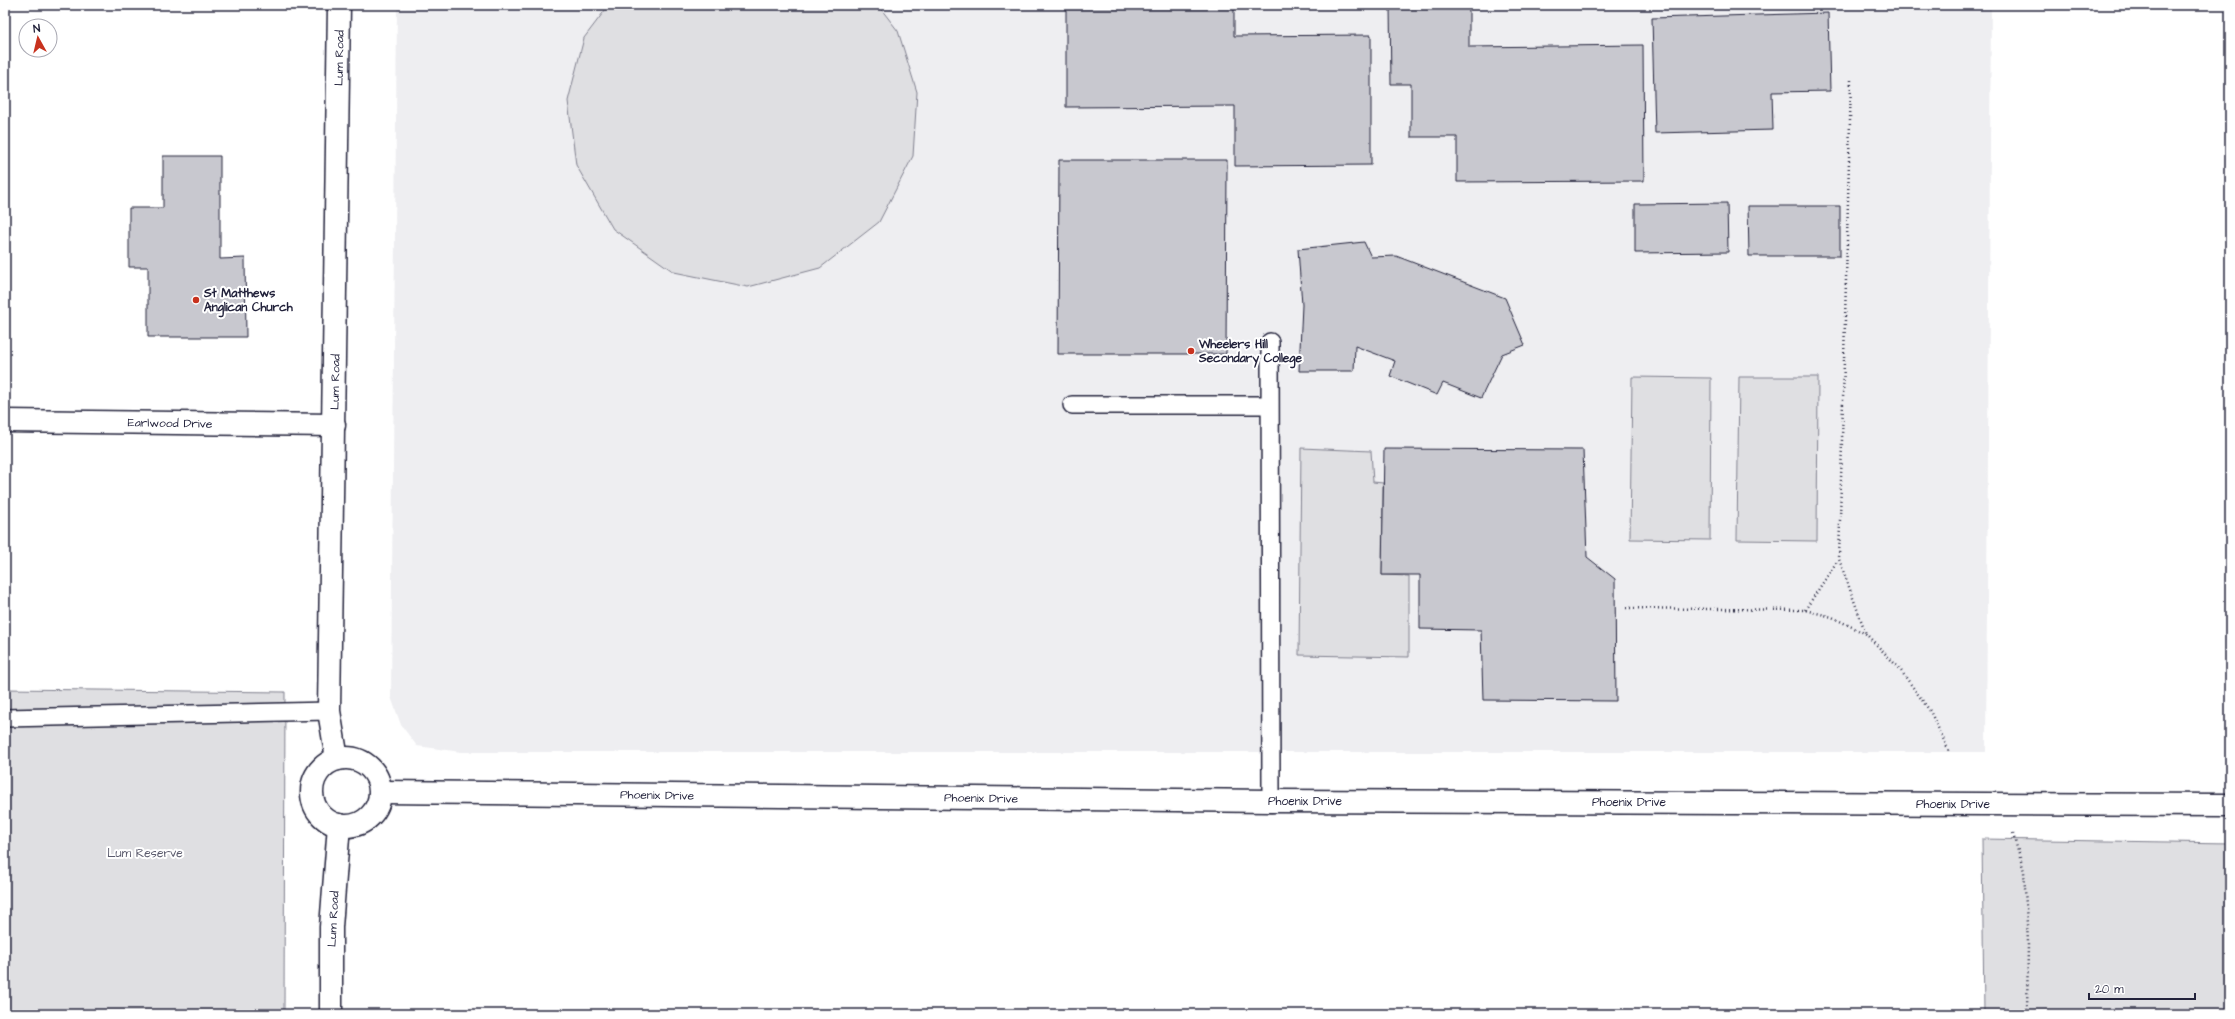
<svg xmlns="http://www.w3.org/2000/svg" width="2235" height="1019" viewBox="0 0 2235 1019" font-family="'Architects Daughter',sans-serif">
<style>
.built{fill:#eeeef1}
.green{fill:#dfdfe2;stroke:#80808e}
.building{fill:#c8c8cf;stroke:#22223b}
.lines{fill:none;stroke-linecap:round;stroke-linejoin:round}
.lane-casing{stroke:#22223b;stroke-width:20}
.street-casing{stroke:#22223b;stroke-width:25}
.secondary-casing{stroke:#22223b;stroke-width:25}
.path{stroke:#22223b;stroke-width:2.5;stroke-dasharray:1 3;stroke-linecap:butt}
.lane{stroke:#fff;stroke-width:17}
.street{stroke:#fff;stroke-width:22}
.secondary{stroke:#fff;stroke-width:22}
.poi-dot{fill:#c8321e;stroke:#fff;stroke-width:1.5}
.labels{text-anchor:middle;stroke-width:4;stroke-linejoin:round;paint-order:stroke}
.street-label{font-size:12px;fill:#22223b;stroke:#fff}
.poi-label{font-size:12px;font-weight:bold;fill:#22223b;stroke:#fff;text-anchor:start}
.park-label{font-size:12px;fill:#5b5b6d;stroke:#fff}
</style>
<rect width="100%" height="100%" fill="#fff"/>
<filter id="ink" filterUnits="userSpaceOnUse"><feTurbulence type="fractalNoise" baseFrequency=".025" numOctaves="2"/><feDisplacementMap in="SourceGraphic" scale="8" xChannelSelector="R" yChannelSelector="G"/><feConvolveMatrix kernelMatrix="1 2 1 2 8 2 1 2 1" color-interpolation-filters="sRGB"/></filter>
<g filter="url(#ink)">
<path class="built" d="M397 5H1991L1986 752H461L417 746 401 725 391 697Z"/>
<g class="green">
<path d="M609 5H878L898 31 917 92 913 156 879 222 820 268 748 287 674 272 613 229 576 165 568 101 584 38Z"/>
<path d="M1632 377 1711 378 1710 540 1630 539Z"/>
<path d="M1739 377H1818L1817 541 1737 540Z"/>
<path d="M1301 448 1371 451 1373 482 1383 483 1382 575 1409 576V657L1299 655Z"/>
<path d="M5 689 285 692 284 1014H5Z"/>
<path d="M1982 839 2230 843V1014H1984Z"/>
</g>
<g class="building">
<path d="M1066 5H1234V36L1371 35V165L1235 166V106L1066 107Z"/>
<path d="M1390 5H1469V47L1643 45 1644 181 1457 182V137H1411V84H1391Z"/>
<path d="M1828 13 1830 91 1772 92 1773 130 1655 133 1652 18Z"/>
<path d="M163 156H220V259L245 258 246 337H148V267H129V208H163Z"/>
<path d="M1059 160H1227L1226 354H1058Z"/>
<path d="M1727 203 1728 252 1635 253V204Z"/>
<path d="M1748 206H1840V256H1749Z"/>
<path d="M1364 242 1371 257 1396 256 1505 298 1525 345 1502 354 1481 398 1443 383 1437 395 1390 376 1395 361 1355 346 1354 371H1299L1302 305 1298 249Z"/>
<path d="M1384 449 1583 450 1587 557 1615 579 1616 701 1483 700 1481 630 1420 629V575H1382Z"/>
</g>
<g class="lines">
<g class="lane-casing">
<g id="lane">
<path d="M1270 342 1271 801"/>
<path d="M1072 405H1269"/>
<path d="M5 718 329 711"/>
</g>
</g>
<g class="street-casing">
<g id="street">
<path d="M5 421 334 425"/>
<path d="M1271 801 2230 805"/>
</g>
</g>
<g class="secondary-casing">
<g id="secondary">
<circle cx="346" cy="792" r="34"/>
<path d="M337 759 329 711 339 5"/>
<path d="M381 792 1271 801"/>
<path d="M331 1014V927L339 825"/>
</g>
</g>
<g class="path">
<path d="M1851 80 1839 559 1866 634"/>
<path d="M1626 608 1805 610 1832 617 1866 634 1899 668 1930 711 1950 753"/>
<path d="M1805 610 1838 560"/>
<path d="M2013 834 2024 871 2028 942 2027 1014"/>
</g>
<use href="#lane" class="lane"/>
<use href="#street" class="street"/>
<use href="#secondary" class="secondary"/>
</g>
</g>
<g class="poi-dot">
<circle cx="196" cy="300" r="4"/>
<circle cx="1191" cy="351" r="4"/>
</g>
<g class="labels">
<g class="street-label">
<text transform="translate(339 58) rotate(-89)" y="4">Lum Road</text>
<text transform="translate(335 382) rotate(-89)" y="4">Lum Road</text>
<text transform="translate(170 423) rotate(1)" y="4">Earlwood Drive</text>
<text transform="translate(657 795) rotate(1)" y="4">Phoenix Drive</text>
<text transform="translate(981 798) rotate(1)" y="4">Phoenix Drive</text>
<text x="1305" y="805">Phoenix Drive</text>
<text x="1629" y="806">Phoenix Drive</text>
<text x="1953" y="808">Phoenix Drive</text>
<text transform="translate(333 919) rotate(-87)" y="4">Lum Road</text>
</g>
<g class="poi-label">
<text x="204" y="297">St Matthews<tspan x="204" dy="14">Anglican Church</tspan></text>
<text x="1199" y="348">Wheelers Hill<tspan x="1199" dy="14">Secondary College</tspan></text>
</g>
<g class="park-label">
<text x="145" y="857">Lum Reserve</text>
</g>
</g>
<rect width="2235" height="1019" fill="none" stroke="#fff" stroke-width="20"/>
<rect x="10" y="10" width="2215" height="999" fill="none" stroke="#22223b" stroke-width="1.5" filter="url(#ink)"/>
<g transform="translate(38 38) rotate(352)"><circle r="19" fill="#ffffff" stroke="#a7a7b1"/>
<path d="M0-3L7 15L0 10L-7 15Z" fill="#c8321e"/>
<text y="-6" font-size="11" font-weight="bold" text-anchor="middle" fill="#22223b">N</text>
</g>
<path d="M2089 993v6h106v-6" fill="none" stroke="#22223b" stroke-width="2"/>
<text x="2095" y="993" font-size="12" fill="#22223b" stroke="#ffffff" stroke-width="3" paint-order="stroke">20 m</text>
</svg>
